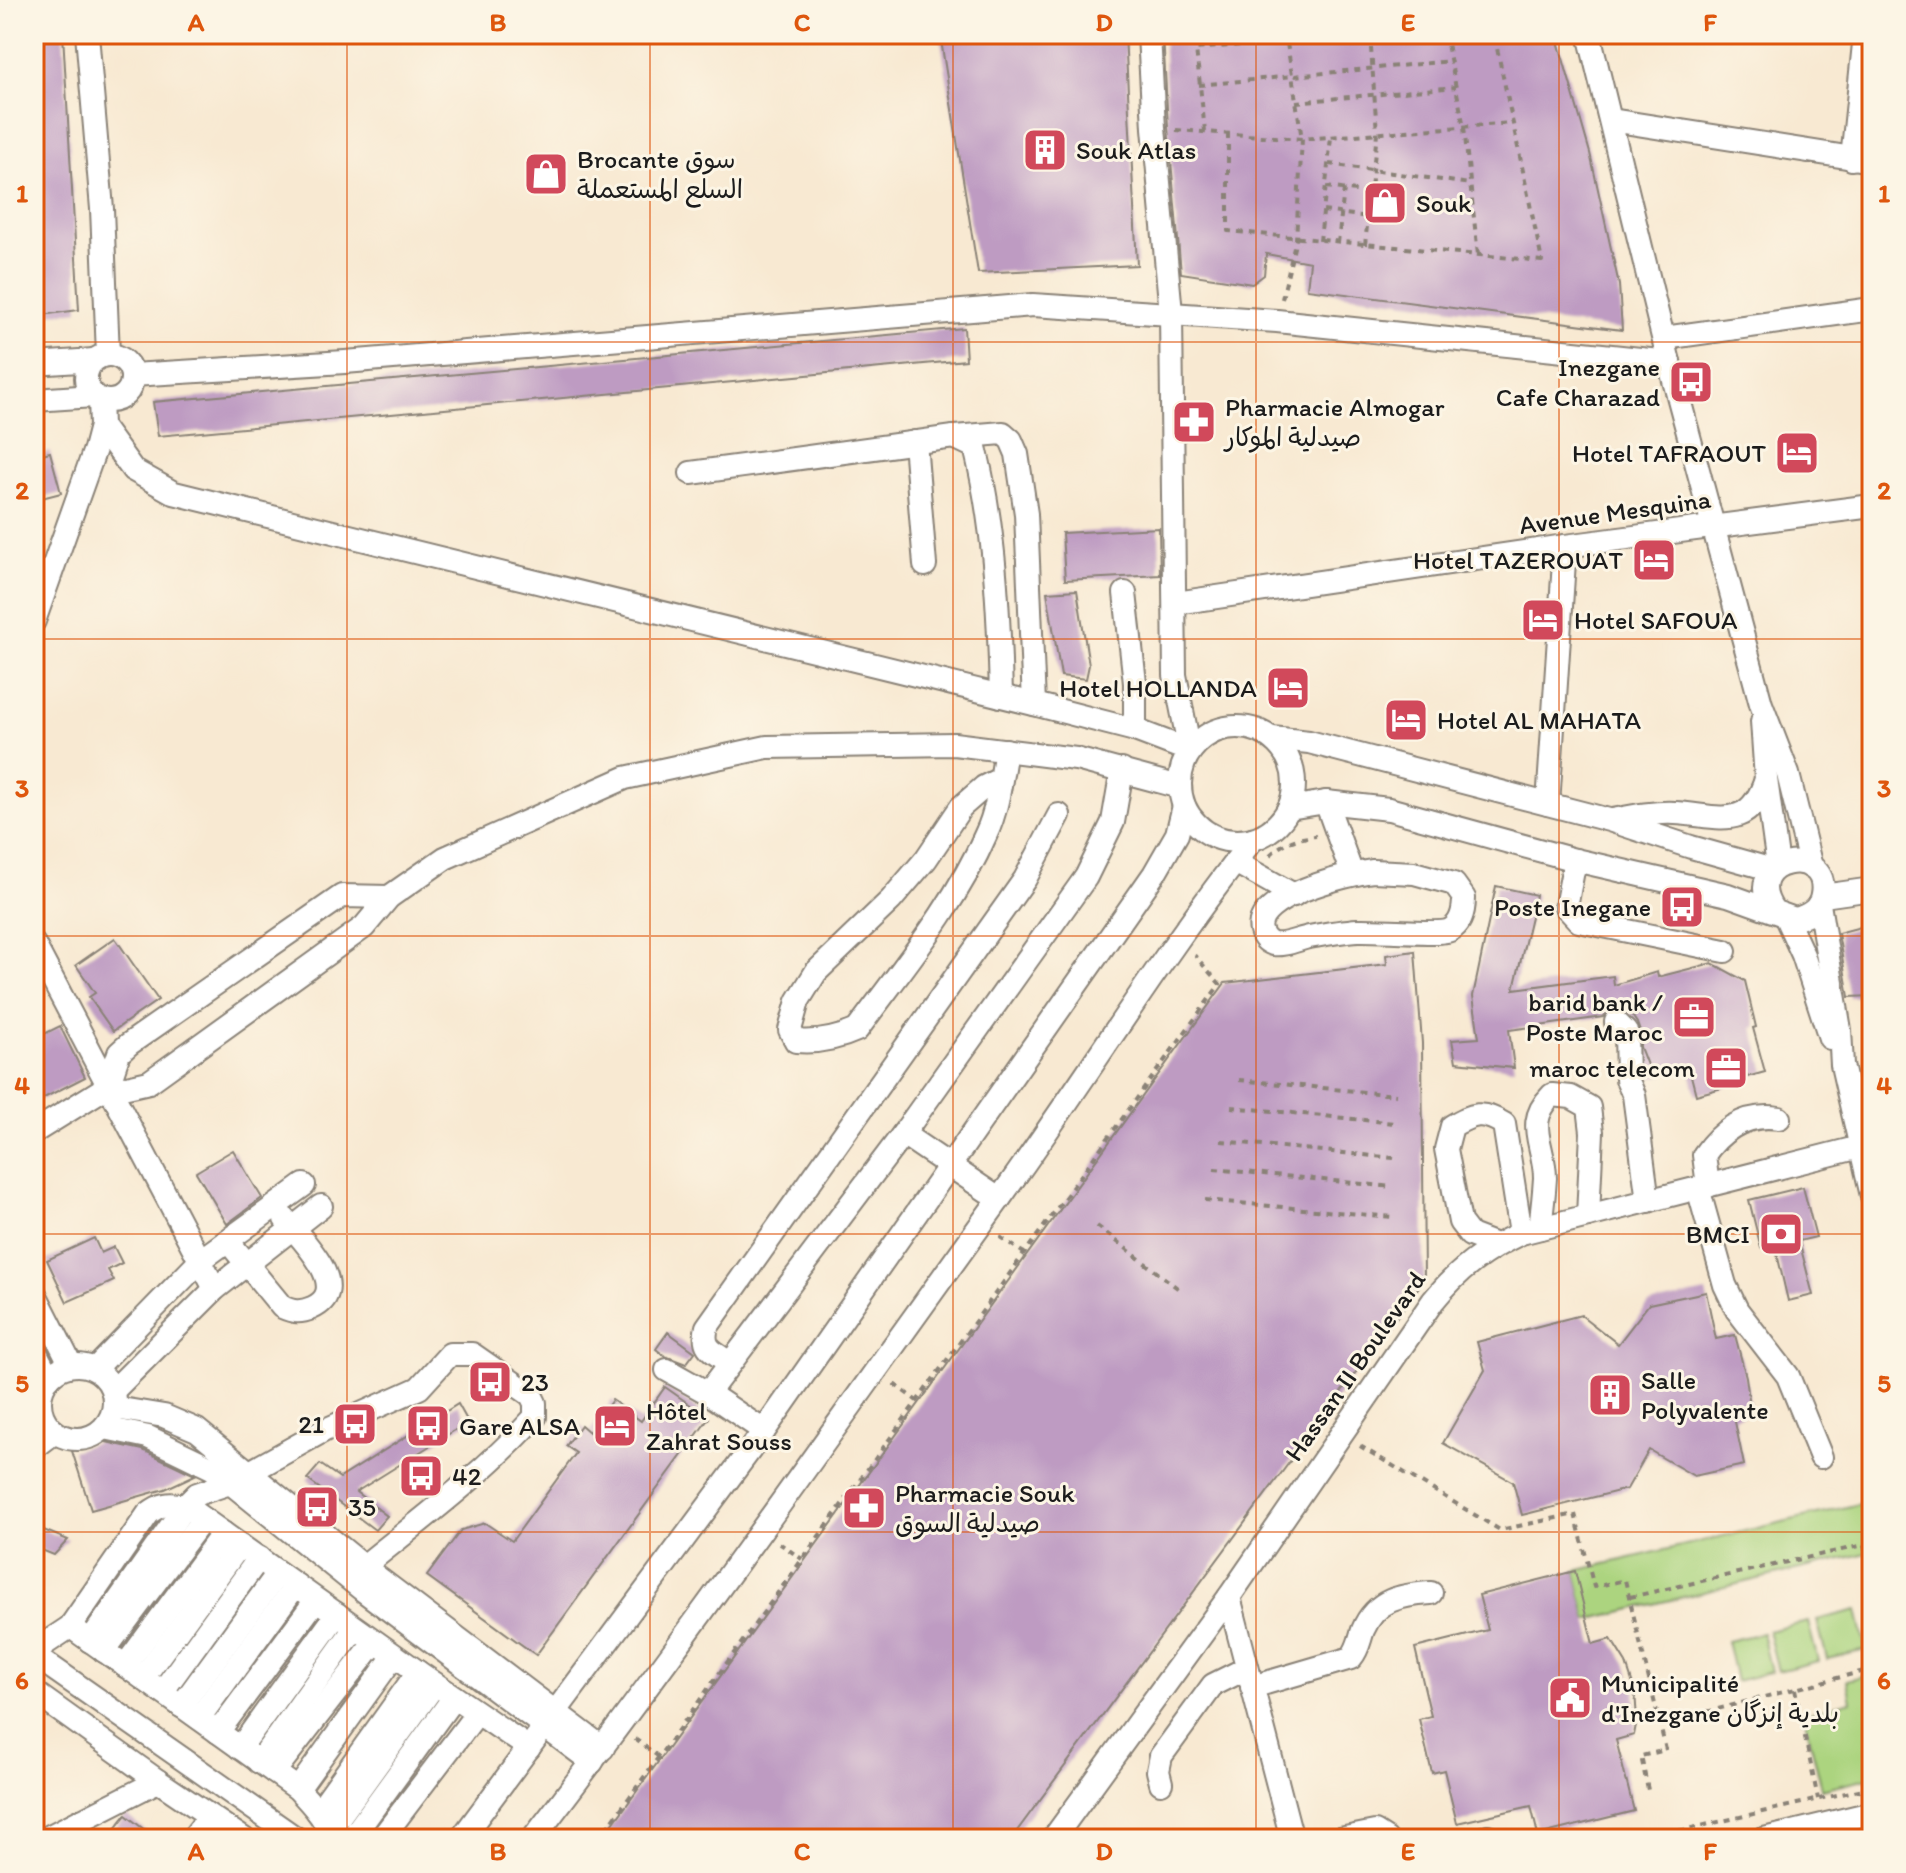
<svg xmlns="http://www.w3.org/2000/svg" width="1906" height="1873" viewBox="0 0 1906 1873" font-family="Itim,'Playpen Sans Arabic',sans-serif">
<style>
.green{fill:#acd47f;stroke:#64784e;stroke-width:2}
.building{fill:#be9bc2}
.lines{fill:none;stroke-linecap:round;stroke-linejoin:round}
.minor-casing{stroke:#8a8277;stroke-width:26}
.path{stroke:#8a8277;stroke-width:4;stroke-dasharray:6 6;stroke-linecap:butt}
.minor{stroke:#fff;stroke-width:22}
.grid{fill:none;stroke:#de560d;stroke-width:2;stroke-opacity:0.55}
.labels{text-anchor:middle;stroke-width:6;stroke-linejoin:round;paint-order:stroke}
.poi-label{font-size:26px;fill:#1c1c1c;stroke:#fcf5e5;text-anchor:start}
.street-label{font-size:26px;fill:#1c1c1c;stroke:#fcf5e5}
.neatline{fill:none;stroke:#de560d;stroke-width:3}
.grid-label{font-size:26px;text-anchor:middle;font-weight:bold;fill:#de560d}
</style>
<rect width="100%" height="100%" fill="#fcf5e5"/>
<filter id="ink" filterUnits="userSpaceOnUse"><feTurbulence type="fractalNoise" baseFrequency=".0125" numOctaves="2"/><feDisplacementMap in="SourceGraphic" scale="16" xChannelSelector="R" yChannelSelector="G"/><feConvolveMatrix kernelMatrix="1 2 1 2 8 2 1 2 1" color-interpolation-filters="sRGB"/></filter>
<filter id="wash" filterUnits="userSpaceOnUse"><feTurbulence type="fractalNoise" baseFrequency=".006" numOctaves="4" result="noise"/><feDisplacementMap in="SourceGraphic" scale="32" xChannelSelector="R" yChannelSelector="G"/><feGaussianBlur stdDeviation="1.8" result="paint"/><feColorMatrix in="noise" values="0 0 0 0 0 0 0 0 0 0 0 0 0 0 0 0 0 1.4 0 .05"/><feComposite in="paint" operator="in"/></filter>
<g filter="url(#wash)">
<rect width="100%" height="100%" fill="#f8e9d2"/>
<g class="green">
<path d="M1872 1501V1555L1871 1552 1587 1620 1575 1571Z"/>
<path d="M1857 1610 1866 1650 1827 1659 1817 1620Z"/>
<path d="M1808 1622 1818 1661 1778 1671 1768 1631Z"/>
<path d="M1762 1633 1771 1672 1736 1681 1727 1641Z"/>
<path d="M1872 1674V1777L1822 1789 1804 1714 1851 1701 1847 1680Z"/>
</g>
<g id="blocks">
<g class="building">
<path d="M34 34H63L79 310 34 316Z"/>
<path d="M940 34H1125L1137 265 978 273Z"/>
<path d="M1163 34H1556L1590 153 1619 285 1622 330 1307 289 1310 262 1266 254 1264 275 1252 284 1181 273 1168 127Z"/>
<path d="M964 328 966 360 158 436 153 402Z"/>
<path d="M50 452 61 493 34 500V456Z"/>
<path d="M1159 528 1160 575 1065 580 1062 533Z"/>
<path d="M1077 590 1089 665 1086 679 1061 676 1047 592Z"/>
<path d="M1496 886 1536 895 1514 989 1613 976 1614 985 1657 972 1658 977 1712 963 1745 981 1756 1027 1753 1028 1765 1072 1736 1080 1737 1084 1696 1095 1689 1068 1652 1078 1640 1047V1032L1637 1023 1631 1014 1619 1008 1612 1009 1603 1017 1509 1030 1514 1068 1456 1062 1452 1040 1479 1038 1473 996Z"/>
<path d="M1872 924V996L1849 997 1838 933Z"/>
<path d="M115 938 158 1000 113 1031 89 997 95 993 76 965Z"/>
<path d="M1415 951 1422 1043 1424 1280 1011 1839H602L1225 983 1387 964 1386 955Z"/>
<path d="M60 1026 85 1077 34 1103V1039Z"/>
<path d="M233 1150 262 1198 227 1224 196 1172Z"/>
<path d="M1803 1187 1816 1237 1799 1241 1813 1295 1788 1301 1775 1245 1761 1248 1749 1200Z"/>
<path d="M94 1238 101 1253 114 1247 122 1263 108 1270 114 1281 67 1302 47 1260Z"/>
<path d="M1706 1292 1716 1339 1735 1335 1746 1377 1751 1413 1734 1417 1744 1465 1694 1476 1649 1450 1627 1489 1522 1515 1513 1482 1443 1443 1485 1370 1477 1342 1581 1315 1618 1344 1649 1304Z"/>
<path d="M668 1332 695 1352 686 1364 665 1356 656 1349Z"/>
<path d="M665 1387 709 1418 536 1655 427 1576 461 1530 485 1523 512 1541 576 1453 566 1446 581 1425 589 1432 612 1400 641 1421Z"/>
<path d="M458 1404 468 1422 356 1492 387 1516 375 1530 307 1479 320 1464 340 1478Z"/>
<path d="M101 1441 143 1450 195 1475 165 1489 91 1510 72 1451Z"/>
<path d="M41 1529 68 1540 54 1555 34 1547Z"/>
<path d="M1575 1571 1593 1644 1611 1639 1626 1663 1635 1691 1637 1720 1634 1735 1616 1740 1634 1811 1538 1835 1531 1806 1457 1823 1444 1770 1432 1773 1419 1719 1431 1716 1415 1648 1488 1630 1479 1595Z"/>
<path d="M126 1815 156 1839H107Z"/>
</g>
</g>
</g>
<g filter="url(#ink)">
<use href="#blocks" fill-opacity="0" stroke="#8a8277" stroke-width="2"/>
<g class="lines">
<g class="minor-casing">
<g id="minor">
<path d="M87 34 102 209 108 355"/>
<path d="M1149 34 1154 128 1171 313 1175 675 1190 751"/>
<path d="M1589 34 1669 362 1761 704 1788 774 1811 867"/>
<path d="M1611 120 1872 161"/>
<path d="M1852 159 1865 34"/>
<path d="M1664 338 1872 309"/>
<circle cx="109" cy="378" r="23"/>
<path d="M34 364 94 360"/>
<path d="M132 375 345 362 1033 305 1277 321 1669 362"/>
<path d="M34 400 94 396"/>
<path d="M101 426 133 470 174 493 1034 704 1135 730 1190 751"/>
<path d="M954 437 975 447C995 528 999 613 1001 696"/>
<path d="M915 442 925 565"/>
<path d="M691 473 954 437 1003 433 1011 440 1017 454 1026 514 1034 704"/>
<path d="M1125 593 1135 683V730"/>
<path d="M1176 603 1565 546 1872 506"/>
<path d="M34 621 95 449 101 426 100 399"/>
<path d="M1762 721 1766 779 1778 866"/>
<circle cx="1237" cy="784" r="57"/>
<path d="M1272 738 1309 742 1609 820 1691 847 1773 870"/>
<path d="M1000 779 984 787 961 807 926 859 891 900 816 972 798 1001 790 1030 796 1041C819 1043 837 1039 857 1030 903 967 955 906 986 834 998 809 1001 778 1006 750"/>
<path d="M1326 802 1352 874"/>
<path d="M1548 804 1565 546"/>
<path d="M1289 808 1326 802 1389 809 1575 860 1728 895 1795 919C1808 916 1820 910 1822 895 1831 843 1738 858 1773 910"/>
<path d="M1613 820C1634 816 1654 812 1675 813 1717 815 1749 833 1766 779"/>
<path d="M1575 860 1566 907 1579 921 1725 951"/>
<path d="M1235 862 1294 895"/>
<path d="M1373 871 1414 873 1454 884 1464 898C1464 910 1461 924 1450 930 1441 935 1375 929 1358 930 1342 931 1325 934 1309 937 1299 939 1284 946 1273 944 1267 942 1263 938 1261 931 1252 897 1349 874 1373 871Z"/>
<path d="M1823 896 1872 889"/>
<path d="M1819 904 1840 1030 1842 1065 1872 1196"/>
<path d="M1786 918 1803 955 1830 1038"/>
<path d="M34 944 215 1289"/>
<path d="M1616 1022 1626 1032 1627 1079 1634 1095 1648 1201"/>
<path d="M108 1086 119 1053 129 1044 342 896 389 897"/>
<path d="M34 1132 108 1086 127 1087 149 1082 364 927 389 897 445 858 625 778 767 747 954 744 1076 759 1180 787"/>
<path d="M903 1134 999 1199"/>
<path d="M1708 1186 1704 1155C1722 1129 1746 1113 1779 1118"/>
<path d="M1698 1188 1725 1285 1737 1310 1788 1376 1821 1457"/>
<path d="M1540 1228C1542 1212 1544 1194 1545 1178 1545 1144 1523 1124 1552 1095L1571 1097 1589 1107 1592 1132 1588 1216"/>
<path d="M228 1241 282 1307C293 1312 300 1313 312 1308 354 1289 301 1239 285 1219"/>
<path d="M1496 1245 1470 1235 1460 1222 1446 1149 1452 1126C1473 1114 1482 1110 1504 1124L1521 1233"/>
<path d="M34 1292 71 1365"/>
<path d="M34 1349 49 1378"/>
<path d="M730 1363C714 1352 701 1349 707 1327L1025 879 1059 815"/>
<circle cx="77" cy="1402" r="37"/>
<path d="M95 1369 202 1259 304 1185"/>
<path d="M667 1370 708 1393 764 1431"/>
<path d="M113 1391 215 1289 321 1206"/>
<path d="M708 1393 903 1134 1086 877 1113 822 1122 770"/>
<path d="M115 1408 164 1416 197 1430 377 1577 603 1748"/>
<path d="M105 1428 148 1437 212 1468 364 1591 592 1762"/>
<path d="M34 1448 55 1432"/>
<path d="M1229 1597 1292 1839"/>
<path d="M78 1632 298 1789C310 1803 328 1819 330 1839"/>
<path d="M90 1641 185 1506 197 1494 230 1483 325 1430 419 1388 450 1354H472L531 1395 535 1403V1417C484 1473 422 1519 364 1566"/>
<path d="M34 1651 70 1627 148 1514C161 1503 170 1503 185 1506L418 1672 529 1748"/>
<path d="M104 1651 203 1519"/>
<path d="M34 1655 297 1839"/>
<path d="M125 1666 223 1533"/>
<path d="M143 1678 240 1545"/>
<path d="M1252 1687 1351 1658C1359 1648 1359 1641 1363 1630 1376 1599 1401 1595 1431 1593"/>
<path d="M34 1692 158 1781 244 1839"/>
<path d="M162 1692 259 1558"/>
<path d="M181 1706 278 1573"/>
<path d="M199 1718 296 1585"/>
<path d="M218 1732 316 1600"/>
<path d="M240 1748 337 1614"/>
<path d="M259 1762 355 1628"/>
<path d="M274 1772 375 1642"/>
<path d="M1161 1783 1158 1771 1161 1756 1213 1685 1247 1668"/>
<path d="M298 1789 394 1656"/>
<path d="M318 1812 418 1672"/>
<path d="M329 1831 435 1684"/>
<path d="M44 1839 158 1781"/>
<path d="M192 1839 209 1817"/>
<path d="M351 1839 454 1697"/>
<path d="M381 1839 477 1713"/>
<path d="M461 1839 764 1431 1154 874 1177 834 1184 806"/>
<path d="M533 1839C694 1629 845 1412 1000 1198 1086 1079 1162 954 1253 839"/>
<path d="M1053 1839 1229 1597 1433 1301C1458 1270 1485 1250 1521 1233L1860 1147"/>
<path d="M1340 1839 1375 1832 1386 1839"/>
<path d="M1482 1839 1488 1836"/>
<path d="M1764 1839 1872 1813"/>
</g>
</g>
<g class="path">
<path d="M1445 34 1464 127 1478 255"/>
<path d="M1199 85 1451 61"/>
<path d="M1296 102 1456 87"/>
<path d="M1176 130 1302 139 1513 123"/>
<path d="M1205 131 1196 49 1373 34"/>
<path d="M1228 133V231L1542 261 1494 34"/>
<path d="M1329 164 1470 184"/>
<path d="M1326 187 1371 193"/>
<path d="M1323 211 1368 217"/>
<path d="M1320 241 1331 137"/>
<path d="M1338 243 1344 189"/>
<path d="M1365 245 1377 133 1370 34"/>
<path d="M1282 299 1296 239 1302 139 1287 43"/>
<path d="M1270 855C1283 842 1297 838 1316 836"/>
<path d="M1239 1080 1396 1095"/>
<path d="M1231 1107 1395 1123"/>
<path d="M1221 1141 1394 1158"/>
<path d="M1214 1169 1393 1187"/>
<path d="M1205 1200 1392 1217"/>
<path d="M1097 1226 1180 1290"/>
<path d="M1000 1237 1024 1253"/>
<path d="M894 1384 917 1401"/>
<path d="M1360 1446 1500 1530 1575 1514 1594 1587 1625 1580 1666 1750 1641 1756 1649 1795"/>
<path d="M779 1543 802 1559"/>
<path d="M1630 1597 1864 1545 1872 1577"/>
<path d="M1795 1689 1818 1799"/>
<path d="M1660 1724 1872 1669"/>
<path d="M635 1739 659 1757"/>
<path d="M599 1839 1220 984 1196 957 1197 955"/>
<path d="M1675 1839 1674 1832 1872 1787"/>
</g>
<use href="#minor" class="minor"/>
</g>
</g>
<path class="grid" d="M347 34V1839M650 34V1839M953 34V1839M1256 34V1839M1559 34V1839M34 342H1872M34 639H1872M34 936H1872M34 1234H1872M34 1532H1872"/>
<defs>
<g id="building-square" transform="scale(2.3)"><rect x="-9" y="-9" width="18" height="18" rx="4" fill="#d1495b" stroke="#fcf5e5"/><path d="M-4-6H4V6H1V3H-1V6H-4ZM-2.5-4.3h1.7v1.8h-1.7ZM.8-4.3h1.7v1.8H.8ZM-2.5-1h1.7V.8h-1.7ZM.8-1h1.7V.8H.8Z" fill="#fff"/></g>
<g id="shop-square" transform="scale(2.3)"><rect x="-9" y="-9" width="18" height="18" rx="4" fill="#d1495b" stroke="#fcf5e5"/><path d="M-5-2.5h2.3a2.7 3.5 0 0 1 5.4 0H5L5.5 6h-11ZM-1.5-2.5h3a1.5 2.3 0 0 0-3 0Z" fill="#fff"/></g>
<g id="bus-square" transform="scale(2.3)"><rect x="-9" y="-9" width="18" height="18" rx="4" fill="#d1495b" stroke="#fcf5e5"/><path d="M-5-6H5V4H4V6H2V4H-2V6H-4V4H-5ZM-3.5-4V0h7V-4ZM-3.5 1.2v1.5H-2V1.2ZM2 1.2v1.5H3.5V1.2Z" fill="#fff"/></g>
<g id="pharmacy-square" transform="scale(2.3)"><rect x="-9" y="-9" width="18" height="18" rx="4" fill="#d1495b" stroke="#fcf5e5"/><path d="M-2-6h4v4h4v4h-4v4h-4v-4h-4v-4h4Z" fill="#fff"/></g>
<g id="hotel-square" transform="scale(2.3)"><rect x="-9" y="-9" width="18" height="18" rx="4" fill="#d1495b" stroke="#fcf5e5"/><path d="M-6-4.5h1.5V1H6V5H4.5V3h-9V5H-6ZM-4 0a1.8 1.8 0 1 1 3.6 0ZM.5 0V-2.5h3Q6-2.5 6 0Z" fill="#fff"/></g>
<g id="office-square" transform="scale(2.3)"><rect x="-9" y="-9" width="18" height="18" rx="4" fill="#d1495b" stroke="#fcf5e5"/><path d="M-6-3h4V-5.5h4V-3h4V5H-6ZM-1-4.5V-3h2v-1.5ZM-6 0V1H6V0Z" fill="#fff"/></g>
<g id="bank-square" transform="scale(2.3)"><rect x="-9" y="-9" width="18" height="18" rx="4" fill="#d1495b" stroke="#fcf5e5"/><path d="M-6-4H6V4H-6ZM0-2.3a2.3 2.3 0 1 0 0 4.6a2.3 2.3 0 1 0 0-4.6Z" fill="#fff"/></g>
<g id="civic-square" transform="scale(2.3)"><rect x="-9" y="-9" width="18" height="18" rx="4" fill="#d1495b" stroke="#fcf5e5"/><path d="M-.6-6.5H3V-4.5H.6V-3L4-1V1h2V6H-6V1h2V-1L-.6-3ZM-1.2 2.5V6h2.4V2.5Z" fill="#fff"/></g>
</defs>
<g fill-rule="evenodd">
<use href="#building-square" x="1045" y="150"/>
<use href="#shop-square" x="546" y="174"/>
<use href="#shop-square" x="1385" y="203"/>
<use href="#bus-square" x="1691" y="382"/>
<use href="#pharmacy-square" x="1194" y="422"/>
<use href="#hotel-square" x="1797" y="453"/>
<use href="#hotel-square" x="1654" y="560"/>
<use href="#hotel-square" x="1543" y="620"/>
<use href="#hotel-square" x="1288" y="688"/>
<use href="#hotel-square" x="1406" y="720"/>
<use href="#bus-square" x="1682" y="907"/>
<use href="#office-square" x="1694" y="1017"/>
<use href="#office-square" x="1726" y="1068"/>
<use href="#bank-square" x="1781" y="1234"/>
<use href="#bus-square" x="490" y="1382"/>
<use href="#building-square" x="1610" y="1395"/>
<use href="#bus-square" x="355" y="1424"/>
<use href="#bus-square" x="428" y="1426"/>
<use href="#hotel-square" x="615" y="1426"/>
<use href="#bus-square" x="421" y="1476"/>
<use href="#bus-square" x="317" y="1507"/>
<use href="#pharmacy-square" x="864" y="1508"/>
<use href="#civic-square" x="1570" y="1698"/>
</g>
<g class="labels">
<g class="poi-label">
<text x="1076" y="159">Souk Atlas</text>
<text x="577" y="168">Brocante سوق<tspan x="577" dy="30">السلع المستعملة</tspan></text>
<text x="1416" y="212">Souk</text>
<text x="1660" y="376" text-anchor="end">Inezgane<tspan x="1660" dy="30">Cafe Charazad</tspan></text>
<text x="1225" y="416">Pharmacie Almogar<tspan x="1225" dy="30">صيدلية الموكار</tspan></text>
<text x="1766" y="462" text-anchor="end">Hotel TAFRAOUT</text>
<text x="1623" y="569" text-anchor="end">Hotel TAZEROUAT</text>
<text x="1574" y="629">Hotel SAFOUA</text>
<text x="1257" y="697" text-anchor="end">Hotel HOLLANDA</text>
<text x="1437" y="729">Hotel AL MAHATA</text>
<text x="1651" y="916" text-anchor="end">Poste Inegane</text>
<text x="1663" y="1011" text-anchor="end">barid bank /<tspan x="1663" dy="30">Poste Maroc</tspan></text>
<text x="1695" y="1077" text-anchor="end">maroc telecom</text>
<text x="1750" y="1243" text-anchor="end">BMCI</text>
<text x="1641" y="1389">Salle<tspan x="1641" dy="30">Polyvalente</tspan></text>
<text x="521" y="1391">23</text>
<text x="646" y="1420">Hôtel<tspan x="646" dy="30">Zahrat Souss</tspan></text>
<text x="324" y="1433" text-anchor="end">21</text>
<text x="459" y="1435">Gare ALSA</text>
<text x="452" y="1485">42</text>
<text x="895" y="1502">Pharmacie Souk<tspan x="895" dy="30">صيدلية السوق</tspan></text>
<text x="348" y="1516">35</text>
<text x="1601" y="1692">Municipalité<tspan x="1601" dy="30">d'Inezgane بلدية إنزگان</tspan></text>
</g>
<g class="street-label">
<text transform="translate(1615 512) rotate(-8)" y="9">Avenue Mesquina</text>
<text transform="translate(1355 1366) rotate(-55)" y="9">Hassan II Boulevard</text>
</g>
</g>
<rect width="1906" height="1873" fill="none" stroke="#fcf5e5" stroke-width="88"/>
<rect x="44" y="44" width="1818" height="1785" class="neatline"/>
<g class="grid-label">
<text x="196" y="31">A</text>
<text x="498" y="31">B</text>
<text x="802" y="31">C</text>
<text x="1104" y="31">D</text>
<text x="1408" y="31">E</text>
<text x="1710" y="31">F</text>
<text x="22" y="202">1</text>
<text x="1884" y="202">1</text>
<text x="22" y="499">2</text>
<text x="1884" y="499">2</text>
<text x="22" y="797">3</text>
<text x="1884" y="797">3</text>
<text x="22" y="1094">4</text>
<text x="1884" y="1094">4</text>
<text x="22" y="1392">5</text>
<text x="1884" y="1392">5</text>
<text x="22" y="1689">6</text>
<text x="1884" y="1689">6</text>
<text x="196" y="1860">A</text>
<text x="498" y="1860">B</text>
<text x="802" y="1860">C</text>
<text x="1104" y="1860">D</text>
<text x="1408" y="1860">E</text>
<text x="1710" y="1860">F</text>
</g>
</svg>
